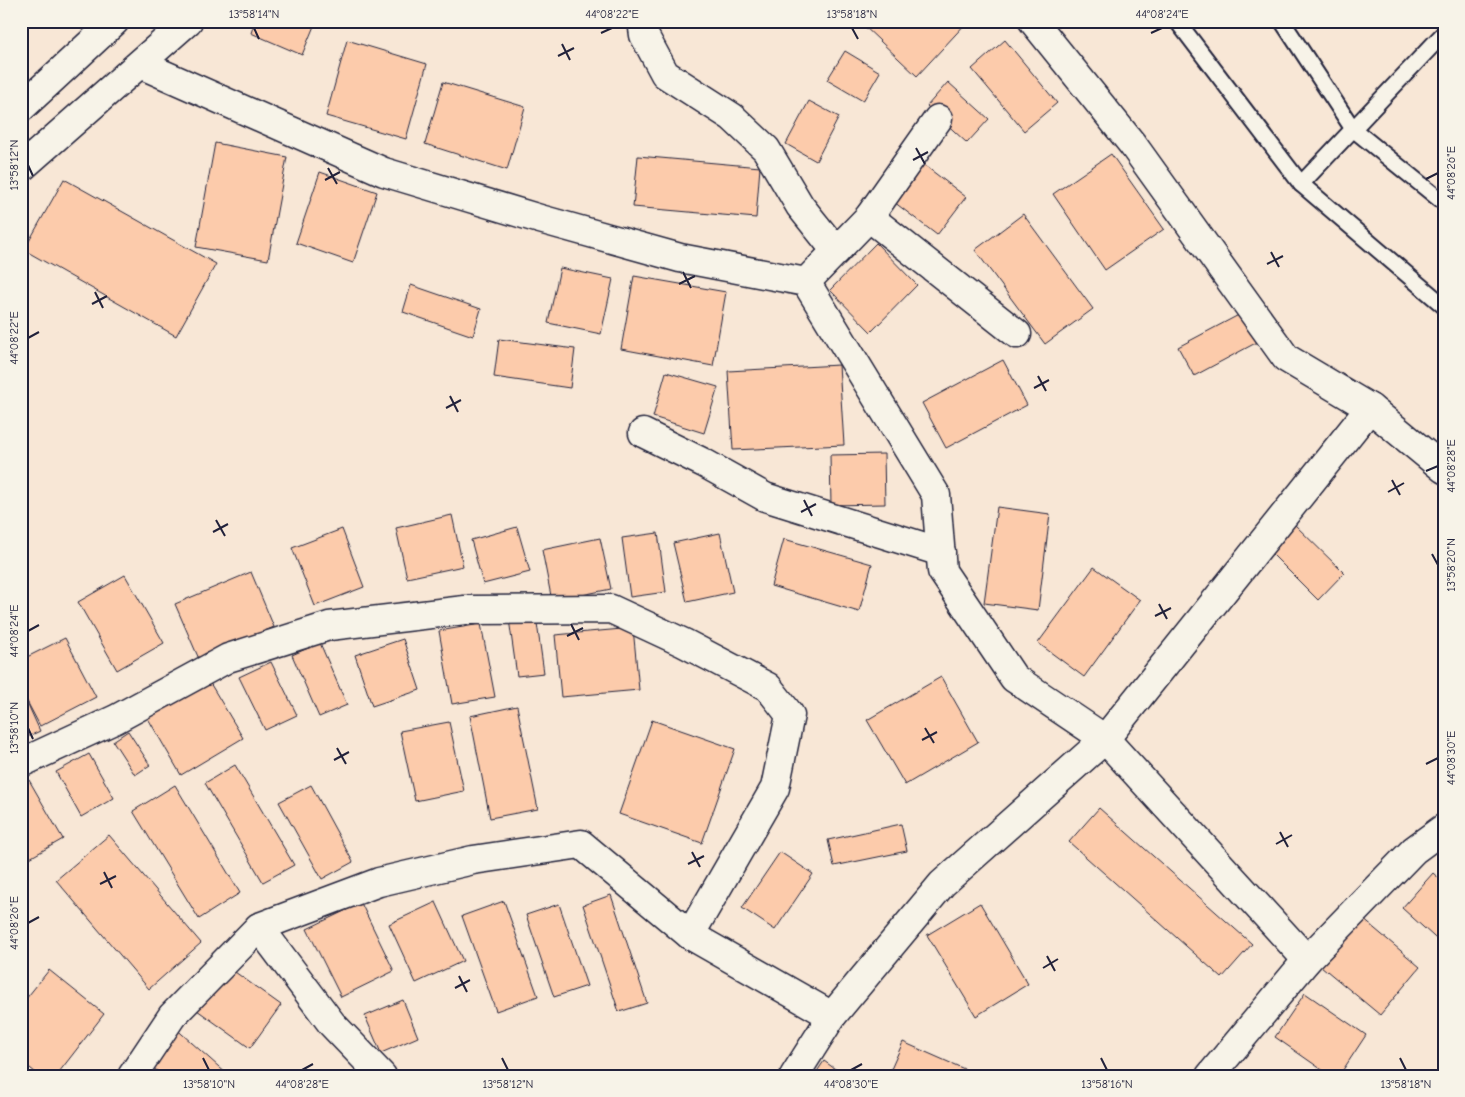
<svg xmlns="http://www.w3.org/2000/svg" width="1465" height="1097" viewBox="0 0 1465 1097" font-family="'Comic Neue',sans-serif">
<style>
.building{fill:#fccbab;stroke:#22223b}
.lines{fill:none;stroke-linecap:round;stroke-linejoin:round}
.service-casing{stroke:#22223b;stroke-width:19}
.minor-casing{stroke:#22223b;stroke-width:31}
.service{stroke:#f7f3e8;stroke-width:15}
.minor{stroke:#f7f3e8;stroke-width:28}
.ticks{fill:none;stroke:#22223b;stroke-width:2}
.neatline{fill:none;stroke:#22223b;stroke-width:2}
.ticks-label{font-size:12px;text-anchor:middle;fill:#22223b}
</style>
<rect width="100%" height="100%" fill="#f8e7d6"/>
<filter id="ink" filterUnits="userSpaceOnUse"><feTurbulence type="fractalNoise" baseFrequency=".02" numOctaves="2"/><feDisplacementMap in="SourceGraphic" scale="10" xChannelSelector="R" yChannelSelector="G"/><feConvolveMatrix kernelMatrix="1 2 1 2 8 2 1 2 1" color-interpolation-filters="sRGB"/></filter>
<g filter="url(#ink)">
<g class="building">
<path d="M255 21H316L302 55 251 33Z"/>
<path d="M864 21H968L917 76 862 24Z"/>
<path d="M347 40 427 64 406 139 326 116Z"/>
<path d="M1005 40 1057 103 1024 131 972 69Z"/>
<path d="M845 51 880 72 863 101 827 80Z"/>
<path d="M443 82 525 107 507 170 425 144Z"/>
<path d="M948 82 989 119 967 143 927 106Z"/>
<path d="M809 101 839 117 816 161 786 144Z"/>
<path d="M215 143 287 157 268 260 196 247Z"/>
<path d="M1111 154 1164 229 1105 270 1053 194Z"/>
<path d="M638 156 760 167 756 218 633 207Z"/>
<path d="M923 164 966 197 937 235 894 202Z"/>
<path d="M320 172 377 192 353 263 296 243Z"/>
<path d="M64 179 216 264 176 336 24 250Z"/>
<path d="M1023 214 1093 309 1045 344 975 250Z"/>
<path d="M876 243 917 285 871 332 830 290Z"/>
<path d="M560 268 613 279 601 334 548 323Z"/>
<path d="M634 276 726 292 713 366 621 349Z"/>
<path d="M411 285 481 309 473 336 403 312Z"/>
<path d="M1250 309 1265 338 1194 376 1178 347Z"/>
<path d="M499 339 575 349 570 388 494 377Z"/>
<path d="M1003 360 1027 405 946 448 922 403Z"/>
<path d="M839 365 844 445 733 450 728 371Z"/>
<path d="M666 372 718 387 704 433 653 417Z"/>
<path d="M884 454 885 504 831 505 830 455Z"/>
<path d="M997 507 1050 514 1038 610 984 603Z"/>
<path d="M452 515 463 566 407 578 396 528Z"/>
<path d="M1291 521 1344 573 1318 600 1265 547Z"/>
<path d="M517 527 530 572 483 584 471 540Z"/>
<path d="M342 529 364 587 315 606 292 548Z"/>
<path d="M658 533 666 592 630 597 622 538Z"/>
<path d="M720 533 733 592 687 602 673 543Z"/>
<path d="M600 538 611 589 552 601 542 550Z"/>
<path d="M784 539 872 564 859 612 771 586Z"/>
<path d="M1094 567 1140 600 1084 677 1038 643Z"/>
<path d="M251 572 274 627 199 659 175 604Z"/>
<path d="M125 575 164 643 117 670 78 602Z"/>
<path d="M536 616 544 673 517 676 509 619Z"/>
<path d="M481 624 495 697 452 704 439 631Z"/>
<path d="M633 628 639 690 561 697 555 635Z"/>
<path d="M65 638 96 697 40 726 21 690V660Z"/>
<path d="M403 639 420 690 372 706 355 655Z"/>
<path d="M320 643 347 705 319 717 292 655Z"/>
<path d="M271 662 297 715 265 730 239 677Z"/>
<path d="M941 677 978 742 905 785 867 720Z"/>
<path d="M207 678 243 738 181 775 146 715Z"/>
<path d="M21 689 40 731 21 740Z"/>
<path d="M517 706 538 809 490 818 470 716Z"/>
<path d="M652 720 735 749 702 843 619 814Z"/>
<path d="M449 722 464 791 415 801 400 731Z"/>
<path d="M128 731 150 765 135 775 113 741Z"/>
<path d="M89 754 114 798 81 817 56 772Z"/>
<path d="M235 765 294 865 263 882 205 783Z"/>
<path d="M29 780 63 839 21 863V784Z"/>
<path d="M175 785 240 893 199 919 133 811Z"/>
<path d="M311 785 353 862 322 879 279 802Z"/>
<path d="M1099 808 1252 944 1222 978 1069 842Z"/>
<path d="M901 824 907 851 834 866 828 840Z"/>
<path d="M109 835 201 943 149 989 56 880Z"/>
<path d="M780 852 813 874 775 930 742 908Z"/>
<path d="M1433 873 1444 883V946L1402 908Z"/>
<path d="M611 895 647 1003 619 1012 583 905Z"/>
<path d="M504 901 538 996 496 1011 462 916Z"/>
<path d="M436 902 463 961 416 983 389 924Z"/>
<path d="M361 903 394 971 341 997 307 929Z"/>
<path d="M980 903 1028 984 976 1016 927 935Z"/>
<path d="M559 904 587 986 554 997 526 915Z"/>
<path d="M1362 918 1420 967 1380 1015 1321 966Z"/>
<path d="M228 967 281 1005 250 1048 197 1010Z"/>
<path d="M49 970 104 1014 56 1076H40L21 1061V1005Z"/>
<path d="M1305 993 1366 1035 1339 1076H1331L1275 1037Z"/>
<path d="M403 1000 418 1037 381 1053 365 1016Z"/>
<path d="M173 1026 228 1075 227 1076H163L144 1060Z"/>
<path d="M903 1042 980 1076H888Z"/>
<path d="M824 1061 845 1076H814Z"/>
</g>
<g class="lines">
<g class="service-casing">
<g id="service">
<path d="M1177 21 1301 184 1444 306"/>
<path d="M1282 21 1353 129 1444 203"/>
<path d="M1301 184 1444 33"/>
</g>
</g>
<g class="minor-casing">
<g id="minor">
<path d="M642 21 644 35 665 74 732 117 766 149 800 206 836 251"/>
<path d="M1033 21 1133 145 1286 358 1370 408 1444 469"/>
<path d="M140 64 384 172 540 219 680 258 806 282 936 495 942 571 1014 678 1105 739 1307 960"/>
<path d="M21 108 115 21"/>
<path d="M21 168 188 21"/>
<path d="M869 217 1017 334"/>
<path d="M806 282 869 217 938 119"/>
<path d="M643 433 704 463 765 497 941 552"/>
<path d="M21 763 116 719 228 658 329 626 465 610 611 609 684 643 768 687 790 715 775 788 690 935"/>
<path d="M259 927 332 1024 382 1076"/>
<path d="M132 1076 172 1016 259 927 379 882 473 860 581 844 690 935 832 1016"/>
<path d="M794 1076 832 1016 942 884 1105 739 1370 408"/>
<path d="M1210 1076 1307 960 1414 850 1444 828"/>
</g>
</g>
<use href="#service" class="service"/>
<use href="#minor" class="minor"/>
</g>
</g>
<path class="ticks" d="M254 28 259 39M852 28 858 39M601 33 612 28M1151 33 1162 28M562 44 570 60M558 56 574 48M916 148 925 164M913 160 928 152M28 165 33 176M328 168 337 184M1426 179 1438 173M325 180 340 172M1271 252 1279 267M1267 264 1283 256M683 272 691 288M679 284 695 276M95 292 103 308M92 304 107 296M28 338 39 332M1038 376 1046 391M1034 388 1049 380M450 396 458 412M446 408 461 400M1426 471 1438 466M1392 480 1400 495M1388 492 1404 483M804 500 812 516M801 512 816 504M216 520 225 536M213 532 228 524M1432 554 1438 565M1159 604 1167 619M1155 616 1171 608M571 624 579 640M28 631 39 625M567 636 583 628M28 728 33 739M925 728 934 743M922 740 937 732M337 748 346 764M334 760 349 752M1426 764 1438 758M1280 832 1288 847M1276 844 1292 835M692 852 700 867M688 864 704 856M104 872 112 888M100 884 116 876M28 923 39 917M1047 956 1055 971M1043 968 1058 959M459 976 467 992M455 988 470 980M203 1058 209 1070M502 1058 508 1070M1101 1058 1107 1070M1400 1058 1406 1070M302 1070 313 1064M851 1070 862 1064"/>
<rect width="1465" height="1097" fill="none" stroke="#f7f3e8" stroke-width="55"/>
<rect x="28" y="28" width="1410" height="1042" class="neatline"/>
<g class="ticks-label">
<text x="254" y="18">13°58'14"N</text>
<text x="612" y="18">44°08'22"E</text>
<text x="852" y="18">13°58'18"N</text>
<text x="1162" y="18">44°08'24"E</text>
<text transform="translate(14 165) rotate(-90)" y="4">13°58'12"N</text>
<text transform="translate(1451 173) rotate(-90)" y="4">44°08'26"E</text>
<text transform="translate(14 338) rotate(-90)" y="4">44°08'22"E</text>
<text transform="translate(1451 466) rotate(-90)" y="4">44°08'28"E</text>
<text transform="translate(1451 565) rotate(-90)" y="4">13°58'20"N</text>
<text transform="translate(14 631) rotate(-90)" y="4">44°08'24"E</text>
<text transform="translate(14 728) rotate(-90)" y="4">13°58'10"N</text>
<text transform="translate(1451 758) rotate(-90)" y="4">44°08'30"E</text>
<text transform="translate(14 923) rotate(-90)" y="4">44°08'26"E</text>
<text x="209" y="1088">13°58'10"N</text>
<text x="302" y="1088">44°08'28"E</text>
<text x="508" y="1088">13°58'12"N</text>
<text x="851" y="1088">44°08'30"E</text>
<text x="1107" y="1088">13°58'16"N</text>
<text x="1406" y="1088">13°58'18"N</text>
</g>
</svg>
